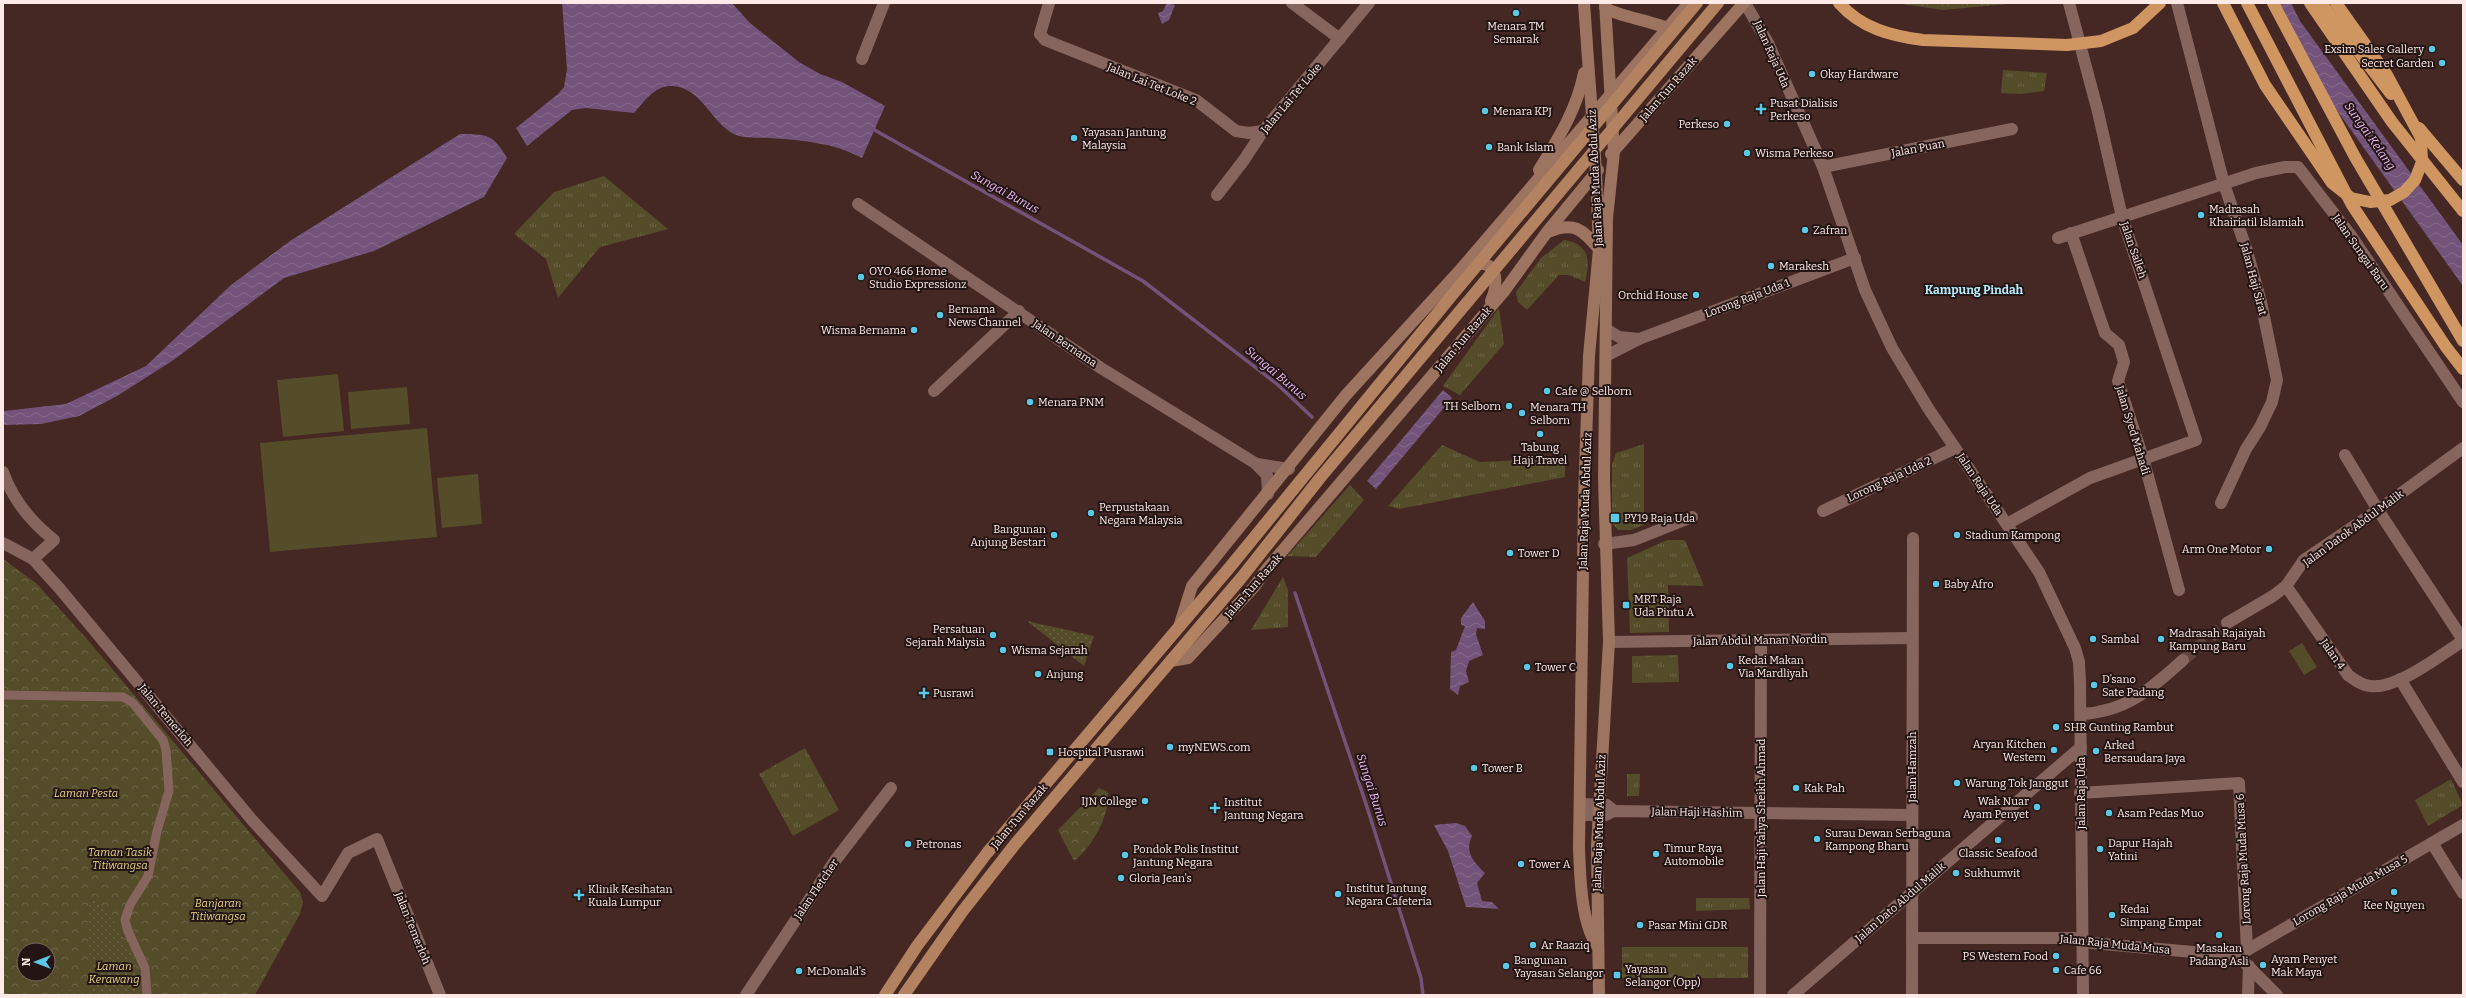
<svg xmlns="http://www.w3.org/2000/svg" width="2466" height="998" viewBox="0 0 2466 998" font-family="Bitter,serif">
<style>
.grass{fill:url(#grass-tufts)}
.forest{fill:url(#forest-crowns);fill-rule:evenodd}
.garden{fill:url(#garden-dots)}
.pitch{fill:#554c2a}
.water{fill:url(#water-waves)}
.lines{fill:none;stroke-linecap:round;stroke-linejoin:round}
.stream{stroke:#73537a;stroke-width:3.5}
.minor-tunnel{stroke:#614440;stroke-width:12;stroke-dasharray:12 6;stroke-linecap:butt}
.pedestrian{stroke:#87655f;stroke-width:9}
.minor{stroke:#87655f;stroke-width:12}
.tertiary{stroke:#87655f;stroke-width:12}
.secondary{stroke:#9d7460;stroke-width:12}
.primary{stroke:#b38260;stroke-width:12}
.motorway{stroke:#d09661;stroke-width:12}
.poi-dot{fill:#5bc8e6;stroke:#221513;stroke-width:1.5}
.labels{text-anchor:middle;stroke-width:4;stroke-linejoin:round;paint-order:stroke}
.poi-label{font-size:11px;fill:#ffeae7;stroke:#221513;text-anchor:start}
.street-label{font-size:11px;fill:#ffeae7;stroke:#221513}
.park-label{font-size:11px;font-style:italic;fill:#e9d586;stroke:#221513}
.water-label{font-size:12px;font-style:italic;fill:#ecb8f6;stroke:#221513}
.neighbourhood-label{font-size:12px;font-weight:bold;fill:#b6ecfd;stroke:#221513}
</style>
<defs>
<pattern id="grass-tufts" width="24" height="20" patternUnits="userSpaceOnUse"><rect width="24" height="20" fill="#554c2a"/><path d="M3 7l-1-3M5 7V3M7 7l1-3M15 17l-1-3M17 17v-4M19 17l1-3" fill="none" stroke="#6e6649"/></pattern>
<pattern id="forest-crowns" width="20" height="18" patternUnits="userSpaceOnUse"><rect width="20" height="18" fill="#554c2a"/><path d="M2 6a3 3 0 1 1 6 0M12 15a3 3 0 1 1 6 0" fill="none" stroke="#6e6649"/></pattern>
<pattern id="garden-dots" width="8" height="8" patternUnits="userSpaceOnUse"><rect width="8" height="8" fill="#554c2a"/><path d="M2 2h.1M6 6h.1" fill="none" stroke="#6e6649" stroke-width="1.8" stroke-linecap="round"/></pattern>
<pattern id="water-waves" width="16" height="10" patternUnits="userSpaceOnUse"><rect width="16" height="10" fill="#73537a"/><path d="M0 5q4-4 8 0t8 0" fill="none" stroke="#886c8d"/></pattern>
</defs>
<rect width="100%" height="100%" fill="#452723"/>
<g class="grass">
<path d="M2003 70 2047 73 2044 91 2020 94 2001 93Z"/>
<path d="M604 176 668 229 600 247 558 298 546 259 514 234 554 192Z"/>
<path d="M1564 240C1589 244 1591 260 1585 282L1569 275H1559L1527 310 1518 302 1516 292 1541 258Z"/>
<path d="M1499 308 1504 344 1460 395 1443 386Z"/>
<path d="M1644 444V525L1630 530H1618L1612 523V464L1616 453Z"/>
<path d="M1442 445 1480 462 1565 458V477L1399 509 1388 506Z"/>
<path d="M1350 485 1364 500 1316 557 1287 556Z"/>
<path d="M1667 540H1685L1704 586 1668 585 1669 632 1630 633 1627 558Z"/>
<path d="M1283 577 1288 590V627L1251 630Z"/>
<path d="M1678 655 1679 682 1632 683V656Z"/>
<path d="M805 748 839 810 793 836 759 774Z"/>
<path d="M1627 774H1640L1639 796H1627Z"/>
<path d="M2451 779 2463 805 2428 826 2415 800Z"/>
<path d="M1696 898H1749L1750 909 1696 911Z"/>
<rect x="1622" y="947" width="126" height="31"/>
</g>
<g class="forest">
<path d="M1895 3H2018L1943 10Z"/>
<path d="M3 559 36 583 87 639 300 892 303 902 300 914 255 995H3ZM24 950H48V974H24Z"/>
<path d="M1099 788 1108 792C1110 816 1092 847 1074 861L1058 830Z"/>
</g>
<g class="garden">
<path d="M1027 621 1094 636 1084 666Z"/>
<path d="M92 896 115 923 134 958 141 995H45L63 990 92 991 87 918Z"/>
</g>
<g class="pitch">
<path d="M338 374 344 431 283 437 277 380Z"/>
<path d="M407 387 410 424 351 429 348 392Z"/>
<path d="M427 428 437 537 270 552 260 443Z"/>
<path d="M478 474 482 524 442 528 437 478Z"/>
<path d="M2302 643 2317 667 2304 675 2289 651Z"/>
</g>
<g class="water">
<path d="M562 3H732L750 23 799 62 820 74 842 82 885 106 862 158C835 143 800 140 770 138 759 137 746 139 736 135 711 124 702 87 672 86 655 85 644 102 634 113L586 108 572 110 527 146 516 128 558 94 564 87 567 69Z"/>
<path d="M1167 3 1175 5 1169 20 1162 24 1158 13 1163 11Z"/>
<path d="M2277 3H2291L2300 21 2463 245V286L2328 98Z"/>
<path d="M460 134C487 134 493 134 507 158L484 197 374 251 284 278 172 361 117 396 79 416 41 424 3 425 4 411 66 404 146 366 231 285 290 241Z"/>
<path d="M1443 390 1452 398 1376 489 1367 481Z"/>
<path d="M1473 602 1485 621V629L1477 628 1476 634 1483 655 1469 661 1466 671 1469 682 1460 686 1458 695 1450 689 1451 652 1456 650 1465 626 1461 625V618Z"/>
<path d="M1456 823 1465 826 1472 836C1464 852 1474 862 1485 873L1477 883 1482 901 1492 902 1499 909 1466 907 1448 851 1434 825Z"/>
</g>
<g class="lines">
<g class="stream">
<path d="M871 128 1143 281 1277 384 1312 417"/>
<path d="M1295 593 1366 804 1421 978 1423 995"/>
</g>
<path class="minor-tunnel" d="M2183 660 2227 623"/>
<path class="pedestrian" d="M3 695 123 697 133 703 153 728 163 740 166 750 169 791 157 831 148 876 130 905 125 920 128 931 145 968 147 995"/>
<g class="minor">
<path d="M1049 3 1040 34 1045 40 1196 100 1236 131 1249 133 1263 131"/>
<path d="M1292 3 1340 39"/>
<path d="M2177 3 2224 184 2247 251 2261 302 2277 380 2272 402 2260 427 2246 449 2221 503"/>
<path d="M862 59 884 3"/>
<path d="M1823 167 2012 129"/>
<path d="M1217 195 1244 160 1263 131 1369 3"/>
<path d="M858 204 1101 368 1255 463 1267 475 1268 494"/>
<path d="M2071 233 2105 333 2119 345 2124 362 2118 381 2143 458 2179 590"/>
<path d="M2058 238 2256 173 2285 167H2298L2352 237 2463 402"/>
<path d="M1606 329 1619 337 1639 339"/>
<path d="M1606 356 1639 339 1855 258"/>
<path d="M934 391 1019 311"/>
<path d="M2345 455 2378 510 2463 640"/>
<path d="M1257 464 1289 469"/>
<path d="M3 472C13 500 31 522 54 540L33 559"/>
<path d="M1823 511 1955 448"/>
<path d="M2007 524 2090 478 2196 440 2122 217 2098 112 2069 3"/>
<path d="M1604 544 1634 540 1692 517"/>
<path d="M2286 586 2348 675C2355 680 2361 685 2370 686 2397 690 2440 655 2463 641"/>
<path d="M2227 623 2273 596 2286 586 2304 560 2378 510 2463 448"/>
<path d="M1609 642 1912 638"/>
<path d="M2400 679 2463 782"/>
<path d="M2081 714C2126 712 2151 689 2183 660"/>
<path d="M2080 793 2239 783 2247 950"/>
<path d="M1580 804 1607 805 1614 811"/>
<path d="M1580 815H1606L1614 811 1911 815"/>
<path d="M2432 843 2463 893"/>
<path d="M1912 938H2074L2092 943 2238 956 2277 995"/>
<path d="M2242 953 2463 825"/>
<path d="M746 995 834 862 891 788"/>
<path d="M1760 995 1761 640"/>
<path d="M1793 995 2081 747"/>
<path d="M1912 995 1913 538"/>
<path d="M2248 995 2249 966"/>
</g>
<g class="tertiary">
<path d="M1745 3 1768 43 1823 167 1865 290 1892 348 1928 408 2039 572 2075 648 2079 662 2080 683 2083 995"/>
<path d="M3 543 33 559 60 589 252 820 322 896 348 853 377 839 440 995"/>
</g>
<g class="secondary">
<path d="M1584 3 1596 172 1599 249 1589 356 1584 498 1579 847C1580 876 1581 924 1598 947"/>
<path d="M1605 7C1612 15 1652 21 1667 28"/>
<path d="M1611 154 1744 3"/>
<path d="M1539 170C1558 139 1577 109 1584 73"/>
<path d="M1548 232C1574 221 1582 229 1599 249"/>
<path d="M1470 266C1498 256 1499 283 1491 301"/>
<path d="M1179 627 1192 586 1346 395 1461 269 1689 3"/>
<path d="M1171 661 1188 658 1254 587 1266 570 1505 290 1547 232 1598 170"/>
<path d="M1599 995 1597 846 1609 642 1604 479 1607 218 1614 152 1605 3"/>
</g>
<g class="primary">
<path d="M885 995 917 946 987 853 1230 567 1453 294 1697 3"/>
<path d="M904 995 962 912 1016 843 1242 577 1320 478 1718 3"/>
</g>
<g class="motorway">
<path d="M1839 3C1861 28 1891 36 1923 40L2067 45 2101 41 2133 28 2160 3"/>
<path d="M2223 3 2265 85 2332 183 2351 198 2370 202 2390 200 2404 192 2415 180 2422 162 2421 138 2387 75 2336 3"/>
<path d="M2247 3 2352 205 2446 347 2463 369"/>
<path d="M2273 3 2355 157 2463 341"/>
<path d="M2310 3 2392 122 2463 211"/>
<path d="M2321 3 2391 94"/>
<path d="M2419 128 2463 180"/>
</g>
</g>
<g class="poi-dot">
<circle cx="1516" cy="13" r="4"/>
<circle cx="2432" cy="49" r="4"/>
<circle cx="2442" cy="63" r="4"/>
<circle cx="1812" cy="74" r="4"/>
<path d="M1759 103h4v4h4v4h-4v4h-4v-4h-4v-4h4z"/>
<circle cx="1485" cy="111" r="4"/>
<circle cx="1727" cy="124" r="4"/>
<circle cx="1074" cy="138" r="4"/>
<circle cx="1489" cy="147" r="4"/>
<circle cx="1747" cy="153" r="4"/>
<circle cx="2201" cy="215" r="4"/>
<circle cx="1805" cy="230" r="4"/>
<circle cx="1771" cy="266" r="4"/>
<circle cx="861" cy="277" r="4"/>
<circle cx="1696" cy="295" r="4"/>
<circle cx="940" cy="315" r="4"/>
<circle cx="914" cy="330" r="4"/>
<circle cx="1547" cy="391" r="4"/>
<circle cx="1030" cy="402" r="4"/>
<circle cx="1509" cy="406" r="4"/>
<circle cx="1522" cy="413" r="4"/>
<circle cx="1540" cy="434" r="4"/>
<circle cx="1091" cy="513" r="4"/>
<rect x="1610" y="513" width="10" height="10" rx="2"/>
<circle cx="1054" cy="535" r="4"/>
<circle cx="1957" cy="535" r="4"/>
<circle cx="2269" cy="549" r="4"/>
<circle cx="1510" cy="553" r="4"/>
<circle cx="1936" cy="584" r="4"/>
<rect x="1622" y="601" width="8" height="8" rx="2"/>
<circle cx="993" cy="635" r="4"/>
<circle cx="2093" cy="639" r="4"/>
<circle cx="2161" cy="639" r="4"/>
<circle cx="1003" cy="650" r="4"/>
<circle cx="1730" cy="666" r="4"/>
<circle cx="1527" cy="667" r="4"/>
<circle cx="1038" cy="674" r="4"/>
<circle cx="2094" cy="685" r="4"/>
<path d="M922 687h4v4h4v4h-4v4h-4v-4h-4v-4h4z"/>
<circle cx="2056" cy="727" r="4"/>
<circle cx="1170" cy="747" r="4"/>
<circle cx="2054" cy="750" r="4"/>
<circle cx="2096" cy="751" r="4"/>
<rect x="1046" y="748" width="8" height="8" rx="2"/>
<circle cx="1474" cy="768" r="4"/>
<circle cx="1957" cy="783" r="4"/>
<circle cx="1796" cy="788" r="4"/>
<circle cx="1145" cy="801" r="4"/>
<circle cx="2037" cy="807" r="4"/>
<path d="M1213 802h4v4h4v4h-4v4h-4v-4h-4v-4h4z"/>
<circle cx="2109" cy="813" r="4"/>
<circle cx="1817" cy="839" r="4"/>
<circle cx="1998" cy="840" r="4"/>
<circle cx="908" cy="844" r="4"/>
<circle cx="2100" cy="849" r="4"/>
<circle cx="1656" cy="854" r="4"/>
<circle cx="1125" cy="855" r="4"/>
<circle cx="1521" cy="864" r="4"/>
<circle cx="1956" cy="873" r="4"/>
<circle cx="1121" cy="878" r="4"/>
<circle cx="2394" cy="892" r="4"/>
<circle cx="1338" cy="894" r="4"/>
<path d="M577 889h4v4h4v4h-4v4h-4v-4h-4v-4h4z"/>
<circle cx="2112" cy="915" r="4"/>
<circle cx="1640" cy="925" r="4"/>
<circle cx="2219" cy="935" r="4"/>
<circle cx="1533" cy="945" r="4"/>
<circle cx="2056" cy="956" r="4"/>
<circle cx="2263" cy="965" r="4"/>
<circle cx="1506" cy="966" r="4"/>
<circle cx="2056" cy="970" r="4"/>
<circle cx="799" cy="971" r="4"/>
<rect x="1613" y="971" width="8" height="8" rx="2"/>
</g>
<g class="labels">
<g class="poi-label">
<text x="1516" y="30" text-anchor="middle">Menara TM<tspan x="1516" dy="13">Semarak</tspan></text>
<text x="2424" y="53" text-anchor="end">Exsim Sales Gallery</text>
<text x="2434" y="67" text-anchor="end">Secret Garden</text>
<text x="1820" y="78">Okay Hardware</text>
<text x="1770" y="107">Pusat Dialisis<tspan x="1770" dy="13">Perkeso</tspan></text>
<text x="1493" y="115">Menara KPJ</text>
<text x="1719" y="128" text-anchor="end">Perkeso</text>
<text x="1082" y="136">Yayasan Jantung<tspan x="1082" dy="13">Malaysia</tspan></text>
<text x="1497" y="151">Bank Islam</text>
<text x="1755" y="157">Wisma Perkeso</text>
<text x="2209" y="213">Madrasah<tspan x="2209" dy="13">Khairiatil Islamiah</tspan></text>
<text x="1813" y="234">Zafran</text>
<text x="1779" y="270">Marakesh</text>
<text x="869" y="275">OYO 466 Home<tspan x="869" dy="13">Studio Expressionz</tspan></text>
<text x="1688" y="299" text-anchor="end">Orchid House</text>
<text x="948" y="313">Bernama<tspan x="948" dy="13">News Channel</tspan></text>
<text x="906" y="334" text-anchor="end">Wisma Bernama</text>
<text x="1555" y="395">Cafe @ Selborn</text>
<text x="1038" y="406">Menara PNM</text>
<text x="1501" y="410" text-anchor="end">TH Selborn</text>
<text x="1530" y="411">Menara TH<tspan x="1530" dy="13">Selborn</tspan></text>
<text x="1540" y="451" text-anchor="middle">Tabung<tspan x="1540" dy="13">Haji Travel</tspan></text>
<text x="1099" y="511">Perpustakaan<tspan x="1099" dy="13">Negara Malaysia</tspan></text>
<text x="1624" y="522">PY19 Raja Uda</text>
<text x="1046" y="533" text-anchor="end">Bangunan<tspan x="1046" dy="13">Anjung Bestari</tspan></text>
<text x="1965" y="539">Stadium Kampong</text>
<text x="2261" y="553" text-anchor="end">Arm One Motor</text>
<text x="1518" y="557">Tower D</text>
<text x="1944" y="588">Baby Afro</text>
<text x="1634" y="603">MRT Raja<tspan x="1634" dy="13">Uda Pintu A</tspan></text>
<text x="985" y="633" text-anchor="end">Persatuan<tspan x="985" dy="13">Sejarah Malysia</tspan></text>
<text x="2169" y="637">Madrasah Rajaiyah<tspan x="2169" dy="13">Kampung Baru</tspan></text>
<text x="2101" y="643">Sambal</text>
<text x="1011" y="654">Wisma Sejarah</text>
<text x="1738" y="664">Kedai Makan<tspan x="1738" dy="13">Via Mardliyah</tspan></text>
<text x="1535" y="671">Tower C</text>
<text x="1046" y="678">Anjung</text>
<text x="2102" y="683">D’sano<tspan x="2102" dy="13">Sate Padang</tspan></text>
<text x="933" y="697">Pusrawi</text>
<text x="2064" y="731">SHR Gunting Rambut</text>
<text x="2046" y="748" text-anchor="end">Aryan Kitchen<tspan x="2046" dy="13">Western</tspan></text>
<text x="2104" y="749">Arked<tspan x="2104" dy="13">Bersaudara Jaya</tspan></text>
<text x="1178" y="751">myNEWS.com</text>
<text x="1058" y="756">Hospital Pusrawi</text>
<text x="1482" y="772">Tower B</text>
<text x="1965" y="787">Warung Tok Janggut</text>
<text x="1804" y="792">Kak Pah</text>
<text x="1137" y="805" text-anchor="end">IJN College</text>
<text x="2029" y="805" text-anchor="end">Wak Nuar<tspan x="2029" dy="13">Ayam Penyet</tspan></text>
<text x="1224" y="806">Institut<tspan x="1224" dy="13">Jantung Negara</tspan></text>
<text x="2117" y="817">Asam Pedas Muo</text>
<text x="1825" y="837">Surau Dewan Serbaguna<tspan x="1825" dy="13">Kampong Bharu</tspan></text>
<text x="2108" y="847">Dapur Hajah<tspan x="2108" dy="13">Yatini</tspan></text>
<text x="916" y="848">Petronas</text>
<text x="1664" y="852">Timur Raya<tspan x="1664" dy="13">Automobile</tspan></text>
<text x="1133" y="853">Pondok Polis Institut<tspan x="1133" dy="13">Jantung Negara</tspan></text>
<text x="1998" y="857" text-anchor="middle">Classic Seafood</text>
<text x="1529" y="868">Tower A</text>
<text x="1964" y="877">Sukhumvit</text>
<text x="1129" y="882">Gloria Jean's</text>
<text x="1346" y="892">Institut Jantung<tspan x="1346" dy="13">Negara Cafeteria</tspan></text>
<text x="588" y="893">Klinik Kesihatan<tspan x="588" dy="13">Kuala Lumpur</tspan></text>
<text x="2394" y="909" text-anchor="middle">Kee Nguyen</text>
<text x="2120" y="913">Kedai<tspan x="2120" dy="13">Simpang Empat</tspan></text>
<text x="1648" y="929">Pasar Mini GDR</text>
<text x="1541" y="949">Ar Raaziq</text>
<text x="2219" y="952" text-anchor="middle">Masakan<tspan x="2219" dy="13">Padang Asli</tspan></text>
<text x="2048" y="960" text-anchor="end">PS Western Food</text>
<text x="2271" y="963">Ayam Penyet<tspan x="2271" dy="13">Mak Maya</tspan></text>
<text x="1514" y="964">Bangunan<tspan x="1514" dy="13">Yayasan Selangor</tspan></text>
<text x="1625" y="973">Yayasan<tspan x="1625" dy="13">Selangor (Opp)</tspan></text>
<text x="2064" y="974">Cafe 66</text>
<text x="807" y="975">McDonald's</text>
</g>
<g class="street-label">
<text transform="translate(1772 54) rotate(66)" y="4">Jalan Raja Uda</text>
<text transform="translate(1152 84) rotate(22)" y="4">Jalan Lai Tet Loke 2</text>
<text transform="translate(1668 89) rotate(-49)" y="4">Jalan Tun Razak</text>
<text transform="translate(1291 98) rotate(-50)" y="4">Jalan Lai Tet Loke</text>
<text transform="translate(1918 148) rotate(-11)" y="4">Jalan Puan</text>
<text transform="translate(1595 178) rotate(-93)" y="4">Jalan Raja Muda Abdul Aziz</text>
<text transform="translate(2134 250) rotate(71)" y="4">Jalan Salleh</text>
<text transform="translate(2361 252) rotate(55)" y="4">Jalan Sungai Baru</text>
<text transform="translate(2254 279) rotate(75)" y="4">Jalan Haji Sirat</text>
<text transform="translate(1747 298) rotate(-21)" y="4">Lorong Raja Uda 1</text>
<text transform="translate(1463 339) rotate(-50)" y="4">Jalan Tun Razak</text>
<text transform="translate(1065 343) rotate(34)" y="4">Jalan Bernama</text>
<text transform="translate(2133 430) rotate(73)" y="4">Jalan Syed Mahadi</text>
<text transform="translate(1889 479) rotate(-25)" y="4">Lorong Raja Uda 2</text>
<text transform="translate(1980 484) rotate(56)" y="4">Jalan Raja Uda</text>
<text transform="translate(1585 501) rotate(-88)" y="4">Jalan Raja Muda Abdul Aziz</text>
<text transform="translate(2353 528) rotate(-36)" y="4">Jalan Datok Abdul Malik</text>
<text transform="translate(1253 586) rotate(-49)" y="4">Jalan Tun Razak</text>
<text transform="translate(1760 640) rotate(-1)" y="4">Jalan Abdul Manan Nordin</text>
<text transform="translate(2333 654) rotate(55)" y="4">Jalan 4</text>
<text transform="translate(166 715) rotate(50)" y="4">Jalan Temerloh</text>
<text transform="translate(1912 767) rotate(-90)" y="4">Jalan Hamzah</text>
<text transform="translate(2081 793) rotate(-90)" y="4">Jalan Raja Uda</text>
<text transform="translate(1697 812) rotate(1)" y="4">Jalan Haji Hashim</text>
<text transform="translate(1019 816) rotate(-50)" y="4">Jalan Tun Razak</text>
<text transform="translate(1761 818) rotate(-90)" y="4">Jalan Haji Yahya Sheikh Ahmad</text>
<text transform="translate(1599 823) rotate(-88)" y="4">Jalan Raja Muda Abdul Aziz</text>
<text transform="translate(2243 859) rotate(-93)" y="4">Lorong Raja Muda Musa 6</text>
<text transform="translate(816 889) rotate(-56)" y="4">Jalan Fletcher</text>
<text transform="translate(2350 890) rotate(-30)" y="4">Lorong Raja Muda Musa 5</text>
<text transform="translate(1900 902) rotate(-41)" y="4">Jalan Dato Abdul Malik</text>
<text transform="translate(413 928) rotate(68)" y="4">Jalan Temerloh</text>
<text transform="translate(2115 944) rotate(6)" y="4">Jalan Raja Muda Musa</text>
</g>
<g class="park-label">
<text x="86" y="797">Laman Pesta</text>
<text x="120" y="856">Taman Tasik<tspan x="120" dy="13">Titiwangsa</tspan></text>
<text x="218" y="907">Banjaran<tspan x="218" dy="13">Titiwangsa</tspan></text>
<text x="114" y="970">Laman<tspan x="114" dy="13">Kerawang</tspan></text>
</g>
<g class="water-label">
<text transform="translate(2370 136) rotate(55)" y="4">Sungai Kelang</text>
<text transform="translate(1005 192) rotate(29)" y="4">Sungai Bunus</text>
<text transform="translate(1276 373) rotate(40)" y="4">Sungai Bunus</text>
<text transform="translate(1372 790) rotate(72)" y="4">Sungai Bunus</text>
</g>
<g class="neighbourhood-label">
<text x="1974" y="294">Kampung Pindah</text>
</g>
</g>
<rect width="2466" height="998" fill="none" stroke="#ffeae7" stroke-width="8"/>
<g transform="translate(36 962) rotate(270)"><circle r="19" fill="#221513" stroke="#7a6a68"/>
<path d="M0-3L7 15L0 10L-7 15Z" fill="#5bc8e6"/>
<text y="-6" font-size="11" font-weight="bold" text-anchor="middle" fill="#ffeae7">N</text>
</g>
</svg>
